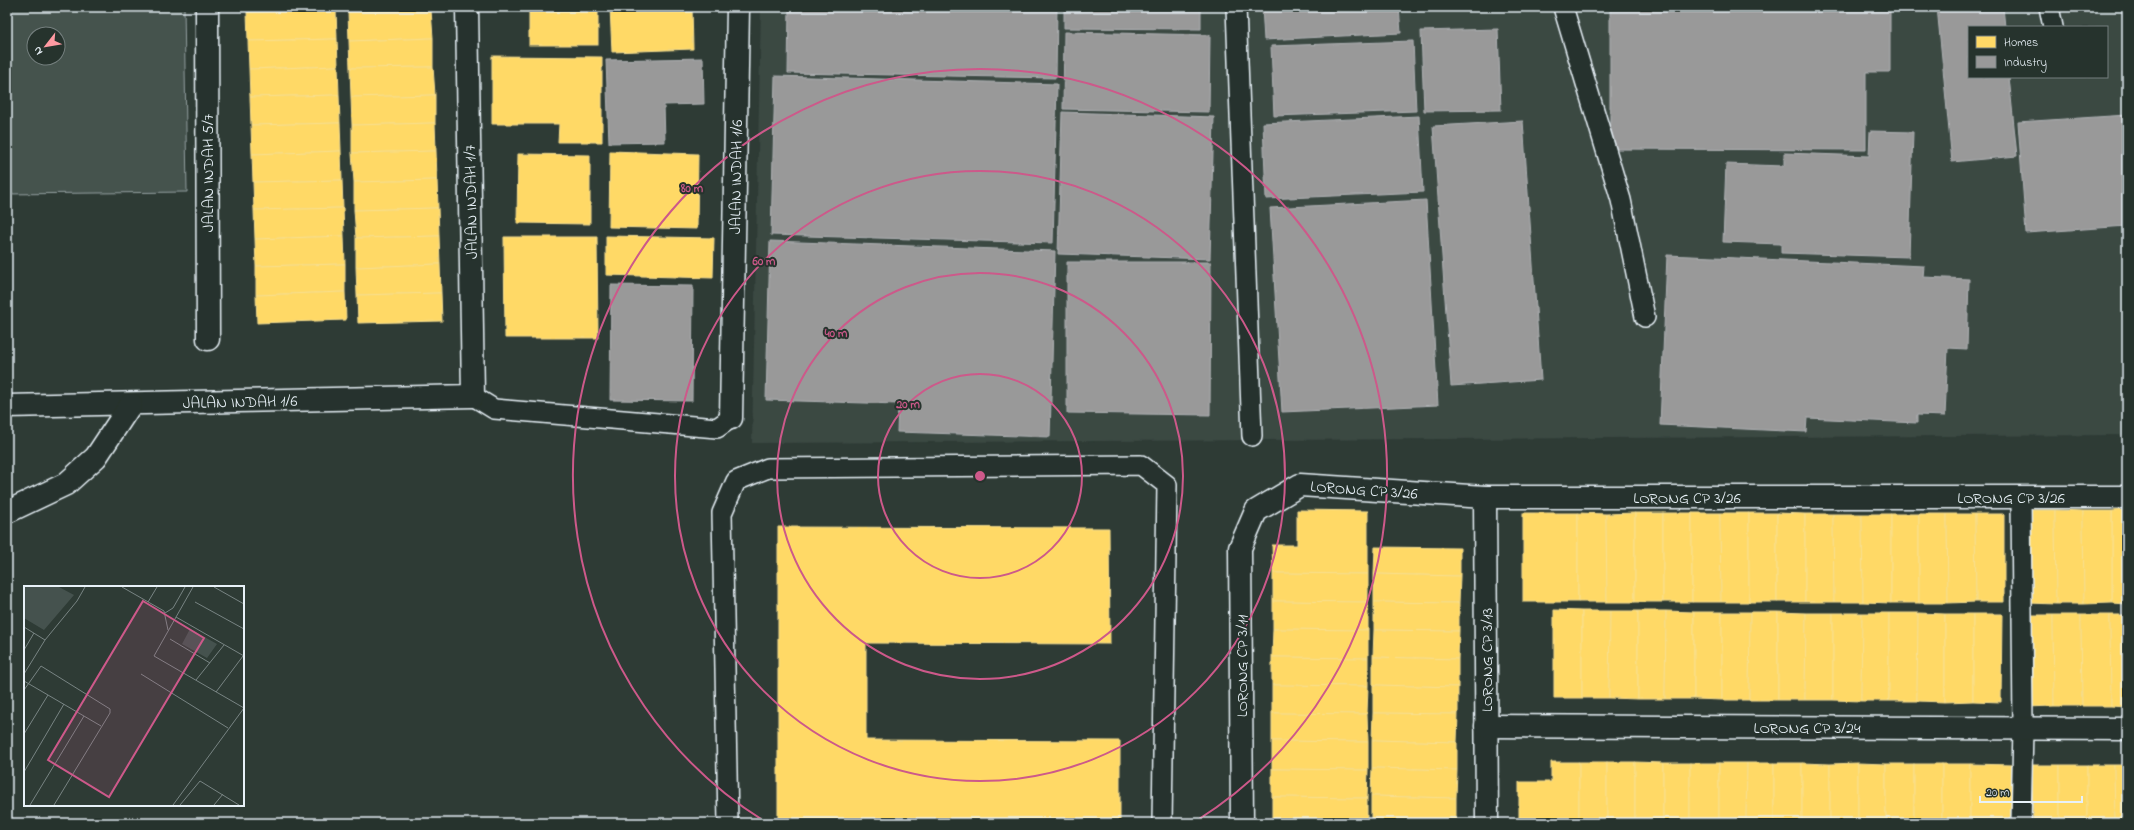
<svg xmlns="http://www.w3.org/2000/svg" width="2134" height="830" viewBox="0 0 2134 830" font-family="'Indie Flower',sans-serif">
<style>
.built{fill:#3b4843;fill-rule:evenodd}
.green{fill:#45524e;stroke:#96a2a3;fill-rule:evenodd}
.homes{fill:#ffd966;stroke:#f8e092}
.industry{fill:#999;stroke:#b1b3b6}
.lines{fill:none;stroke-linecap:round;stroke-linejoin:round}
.lane-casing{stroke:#e8f1f8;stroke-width:22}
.street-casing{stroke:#e8f1f8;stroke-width:25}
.lane{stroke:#26332d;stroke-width:19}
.street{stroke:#26332d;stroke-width:22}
.ring{fill:none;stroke:#cd598a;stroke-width:2}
.labels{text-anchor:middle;stroke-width:4;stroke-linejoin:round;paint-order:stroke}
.street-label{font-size:16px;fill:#e8f1f8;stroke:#26332d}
.inset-road{fill:none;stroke:#788483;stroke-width:1}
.view{fill:#cd598a;fill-opacity:0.15;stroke:#cd598a;stroke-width:2}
.inset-edge{fill:none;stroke:#e8f1f8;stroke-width:2}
.centre{fill:#cd598a;stroke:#26332d;stroke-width:2}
.ring-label{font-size:12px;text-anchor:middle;font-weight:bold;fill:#cd598a;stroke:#26332d;stroke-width:4;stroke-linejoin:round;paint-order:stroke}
</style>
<rect width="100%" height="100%" fill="#2e3b35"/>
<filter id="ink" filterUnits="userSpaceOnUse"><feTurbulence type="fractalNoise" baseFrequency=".025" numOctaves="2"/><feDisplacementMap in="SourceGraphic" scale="8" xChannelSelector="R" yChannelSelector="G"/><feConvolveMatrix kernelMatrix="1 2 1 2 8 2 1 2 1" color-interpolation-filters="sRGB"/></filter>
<g filter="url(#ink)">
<path class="built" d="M761 7H2127V435L752 443ZM1969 27H2107V77H1969Z"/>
<path class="green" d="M7 7H184L187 192 7 194ZM34 34H58V58H34Z"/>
<g class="homes">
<path d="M247 7H336V10L247 12Z"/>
<path d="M348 7H431V10L348 12Z"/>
<rect x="529" y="7" width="69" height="38"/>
<path d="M610 7H692L693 49 612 52Z"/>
<path d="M336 10 337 39 248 41 247 12Z"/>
<path d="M431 10 433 38 349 41 348 12Z"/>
<path d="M433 38V67L350 68 349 41Z"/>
<path d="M337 39 338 66 249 69 248 41Z"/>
<path d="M492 56 602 57V142H558L559 124H492Z"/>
<path d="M338 66 339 95 250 97 249 69Z"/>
<path d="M433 67 435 95 351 97 350 68Z"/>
<path d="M339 95 340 123 251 125 250 97Z"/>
<path d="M435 95V123L352 125 351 97Z"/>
<path d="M340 123 341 151 252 154 251 125Z"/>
<path d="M435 123 436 151 352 153V125Z"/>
<path d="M341 151 342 180 253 182 252 154Z"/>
<path d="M436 151 437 180 354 182 352 153Z"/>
<path d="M610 151 698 154 697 229 609 227Z"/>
<path d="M518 154 590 155V224L517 223Z"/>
<path d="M342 180 343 208 254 210 253 182Z"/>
<path d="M437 180 438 208 354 210V182Z"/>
<path d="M343 208 344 236 255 239 254 210Z"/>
<path d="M438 208 439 236 356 238 354 210Z"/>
<path d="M344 236 345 264 256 266 255 239Z"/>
<path d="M439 236 440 264 356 267V238Z"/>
<path d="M606 236 714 238 713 278 606 275Z"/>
<path d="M504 237H597L598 338H505Z"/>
<path d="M345 264V292L256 295V266Z"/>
<path d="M440 264 441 293 357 295 356 267Z"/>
<path d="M345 292 346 320 257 323 256 295Z"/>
<path d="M441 293 442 321 358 323 357 295Z"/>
<path d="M1297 510 1368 511V574L1273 573 1272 545H1297Z"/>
<path d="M2028 510H2055L2056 604 2028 603Z"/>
<path d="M2055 510 2083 511 2084 604H2056Z"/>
<path d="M2127 510V604L2112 603V511Z"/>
<path d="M2083 511H2112V603L2084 604Z"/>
<rect x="1523" y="513" width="55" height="89"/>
<path d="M1578 513 1606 514 1607 602H1578Z"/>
<path d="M1635 513V602H1607L1606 514Z"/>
<rect x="1635" y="513" width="28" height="89"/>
<rect x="1663" y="513" width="29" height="89"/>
<path d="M1692 513H1720L1721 602H1692Z"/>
<path d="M1720 513H1749V602H1721Z"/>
<rect x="1749" y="513" width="28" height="89"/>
<path d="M1777 513 1805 514V602H1777Z"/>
<path d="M1805 514H1833L1834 602H1805Z"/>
<path d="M1833 514H1862L1863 602H1834Z"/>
<path d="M1862 514H1891V603L1863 602Z"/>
<rect x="1891" y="514" width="28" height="89"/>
<path d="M1919 514H1947L1948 603H1919Z"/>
<path d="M1947 514H1975L1976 602 1948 603Z"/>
<path d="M1975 514H2004V602H1976Z"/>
<path d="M778 527 1109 528 1110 644 866 643V740L1120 741V823H778Z"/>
<path d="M1375 547 1460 548V576L1374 574Z"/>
<path d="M1273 573 1368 574V602L1273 601Z"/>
<path d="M1374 574 1460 576 1459 603 1374 602Z"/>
<path d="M1273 601 1368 602V630L1273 629Z"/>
<path d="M1374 602 1459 603V631L1374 630Z"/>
<path d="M1554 610 1582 611V698H1554Z"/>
<path d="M1582 611H1610L1609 698H1582Z"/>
<path d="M1610 611H1638V699L1609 698Z"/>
<path d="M1638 611H1666L1665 699H1638Z"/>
<path d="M1666 611 1694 612V699H1665Z"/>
<path d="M1694 612H1722V700L1694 699Z"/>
<path d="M1722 612H1750L1749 700H1722Z"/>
<path d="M1750 612H1778V700H1749Z"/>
<path d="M1778 612 1806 613 1805 700H1778Z"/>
<path d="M1806 613H1833V700H1805Z"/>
<path d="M1833 613H1862L1861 701 1833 700Z"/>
<path d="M1862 613H1889V701H1861Z"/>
<path d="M1889 613H1918L1917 701H1889Z"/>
<path d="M1918 613 1945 614V702L1917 701Z"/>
<path d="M1945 614H1973V701L1945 702Z"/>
<path d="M1973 614H2002L2001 702 1973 701Z"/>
<path d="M2025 615H2053L2054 706 2026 707Z"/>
<path d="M2053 615H2081L2082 706H2054Z"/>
<path d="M2081 615H2110L2111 706H2082Z"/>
<path d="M2110 615H2127V707L2111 706Z"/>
<path d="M1273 629 1368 630V658L1272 657Z"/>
<path d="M1374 630 1459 631 1458 659 1373 657Z"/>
<path d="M1272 657 1368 658V686L1272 685Z"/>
<path d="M1373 657 1458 659V687L1373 685Z"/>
<path d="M1272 685 1368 686 1367 714 1272 713Z"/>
<path d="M1373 685 1458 687V714L1373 713Z"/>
<path d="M1272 713 1367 714 1368 742 1272 741Z"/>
<path d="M1373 713 1458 714 1457 742 1372 740Z"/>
<path d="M1372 740 1457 742V770L1372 768Z"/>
<path d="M1272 741 1368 742V770L1272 769Z"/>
<path d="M1551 762H1579V823H1519V782H1551Z"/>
<rect x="1579" y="762" width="28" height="61"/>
<rect x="1607" y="762" width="28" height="61"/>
<path d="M1635 762 1663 763V823H1635Z"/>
<rect x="1663" y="763" width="27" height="60"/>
<rect x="1690" y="763" width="29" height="60"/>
<path d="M1719 763H1747L1746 823H1719Z"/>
<path d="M1747 763H1774V823H1746Z"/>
<rect x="1774" y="763" width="28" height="60"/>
<path d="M1802 763 1830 764V823H1802Z"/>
<path d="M1858 763V823H1830V764Z"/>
<path d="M1858 763 1886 764V823H1858Z"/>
<rect x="1886" y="764" width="28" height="59"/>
<rect x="1914" y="764" width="28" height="59"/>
<rect x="1942" y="764" width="28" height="59"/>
<path d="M1970 764 2012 765V823H1970Z"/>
<path d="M2032 765H2060V823H2033Z"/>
<rect x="2060" y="765" width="27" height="58"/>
<path d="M2087 765H2114L2115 823H2087Z"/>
<path d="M2114 765H2127V823H2115Z"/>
<path d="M1372 768 1457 770 1456 798 1371 796Z"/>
<path d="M1272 769 1368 770 1367 798 1272 797Z"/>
<path d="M1371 796 1456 798V823H1371Z"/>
<path d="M1272 797 1367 798V823H1272Z"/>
</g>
<g class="industry">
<path d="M789 7H1057L1056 78 788 73Z"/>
<path d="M1064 7H1201V29L1064 28Z"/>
<path d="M1262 7H1399L1401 33 1264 40Z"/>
<path d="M1610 7H1890V72H1866V150L1610 149Z"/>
<path d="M1937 7H2003L2005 27H1969V77H2009L2017 156 1952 162Z"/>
<path d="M1498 29 1501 110 1424 111 1421 31Z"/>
<path d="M1064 32 1210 35 1209 112 1063 109Z"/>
<path d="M1413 41 1416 111 1274 116 1271 46Z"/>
<path d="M703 58 704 104 664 105 665 142 609 143 606 60Z"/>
<path d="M775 76 1057 84 1053 243 771 235Z"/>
<path d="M1062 112 1214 117 1210 259 1058 254Z"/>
<path d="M2127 115V226L2026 233 2018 122Z"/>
<path d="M1419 116 1423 192 1266 199 1263 123Z"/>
<path d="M1523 121 1541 380 1451 386 1433 126Z"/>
<path d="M1870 131 1913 132 1909 257 1781 253V244L1723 242 1726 164 1784 166V153L1869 156Z"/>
<path d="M1426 200 1438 405 1282 412 1270 208Z"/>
<path d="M770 241 1055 251 1050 437 897 432 898 404 766 400Z"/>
<path d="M1667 255 1924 266 1923 277 1969 279 1967 349 1948 348 1945 416 1917 415V423L1807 418 1806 432 1660 425Z"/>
<path d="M1067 262H1211L1210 415 1067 413Z"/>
<path d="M611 285 693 286 692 401 610 400Z"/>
</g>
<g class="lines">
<g class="lane-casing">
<g id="lane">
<path d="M1236 7 1252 436"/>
<path d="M1563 7 1621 200 1645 317"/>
<path d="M2049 7 2053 27"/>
<path d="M473 396 494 409 717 428 731 418"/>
<path d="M2021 497 2023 728 2021 823"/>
<path d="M728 823 722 513 736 481 768 468 1141 465 1167 485 1162 823"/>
</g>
</g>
<g class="street-casing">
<g id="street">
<path d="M207 7 208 339"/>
<path d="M7 406 473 396 467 7"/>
<path d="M731 418 738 7"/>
<path d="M1485 497 1487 823"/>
<path d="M7 512 66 484 96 457 131 404"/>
<path d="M1486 726 2127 729"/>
<path d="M1242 823 1240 548 1256 511 1300 485 1485 497H2127"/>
</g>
</g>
<use href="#lane" class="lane"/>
<use href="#street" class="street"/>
</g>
</g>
<g class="ring">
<circle cx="980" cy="476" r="102"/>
<circle cx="980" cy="476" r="203"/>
<circle cx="980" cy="476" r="305"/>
<path d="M764 821A407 407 0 1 1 1196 821"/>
</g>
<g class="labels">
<g class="street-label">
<text transform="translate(207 173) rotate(-90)" y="6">JALAN INDAH 5/7</text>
<text transform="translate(735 177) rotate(-89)" y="6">JALAN INDAH 1/6</text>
<text transform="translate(470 202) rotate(-91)" y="6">JALAN INDAH 1/7</text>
<text transform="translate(240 401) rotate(-1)" y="6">JALAN INDAH 1/6</text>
<text transform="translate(1364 489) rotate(4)" y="6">LORONG CP 3/26</text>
<text x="1687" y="503">LORONG CP 3/26</text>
<text x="2011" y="503">LORONG CP 3/26</text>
<text transform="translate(1486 660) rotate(-90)" y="6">LORONG CP 3/13</text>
<text transform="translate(1241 666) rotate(-90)" y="6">LORONG CP 3/11</text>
<text x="1807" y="733">LORONG CP 3/24</text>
</g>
</g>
<g transform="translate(24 586)">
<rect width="220" height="220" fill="#2e3b35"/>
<path d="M0 1H35L50 9 20 44 0 32ZM166 43 193 58 183 72 158 58Z" fill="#45524e"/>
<path class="inset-road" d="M98 1 140 25 144 44M169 1 130 70 220 122M190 1 220 18M124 16 133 1M171 16 220 43M141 27 149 22 161 1M152 31 220 70M0 41 21 54M146 53 186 77M0 64 10 47M0 88 21 54 53 15 61 1M117 88 204 142M172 94 200 59M0 95 77 140M0 104 17 80 86 123V127L30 219M192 106 219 70M0 148 24 109M0 186 40 118M6 219 60 130M149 219 220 122M156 219 176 195 215 219M190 219 199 208"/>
<path class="view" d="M119 15 180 52 85 211 24 174Z"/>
<rect width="220" height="220" class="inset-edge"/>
</g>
<circle cx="980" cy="476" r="6" class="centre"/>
<g class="ring-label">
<text x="692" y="192">80 m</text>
<text x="764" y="265">60 m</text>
<text x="836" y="337">40 m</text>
<text x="908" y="408">20 m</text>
</g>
<rect width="2134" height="830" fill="none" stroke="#26332d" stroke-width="24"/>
<rect x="12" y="12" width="2110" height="806" fill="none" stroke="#e8f1f8" stroke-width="1.5" filter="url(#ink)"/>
<rect x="1968" y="26" width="140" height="52" fill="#26332d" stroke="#747f7e"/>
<rect x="1976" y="36" width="20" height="12" fill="#ffd966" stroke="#747f7e"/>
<text x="2004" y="46" font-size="12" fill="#e8f1f8">Homes</text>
<rect x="1976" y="56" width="20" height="12" fill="#999999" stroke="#747f7e"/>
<text x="2004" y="66" font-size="12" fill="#e8f1f8">Industry</text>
<g transform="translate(46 46) rotate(239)"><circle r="19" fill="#26332d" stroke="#747f7e"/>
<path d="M0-3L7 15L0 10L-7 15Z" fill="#ff9aa2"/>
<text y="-6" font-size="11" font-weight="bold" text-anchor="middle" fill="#e8f1f8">N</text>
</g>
<path d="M1980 796v6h102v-6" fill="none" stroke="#e8f1f8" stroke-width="2"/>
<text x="1986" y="796" font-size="12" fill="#e8f1f8" stroke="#26332d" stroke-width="3" paint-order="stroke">20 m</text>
</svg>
